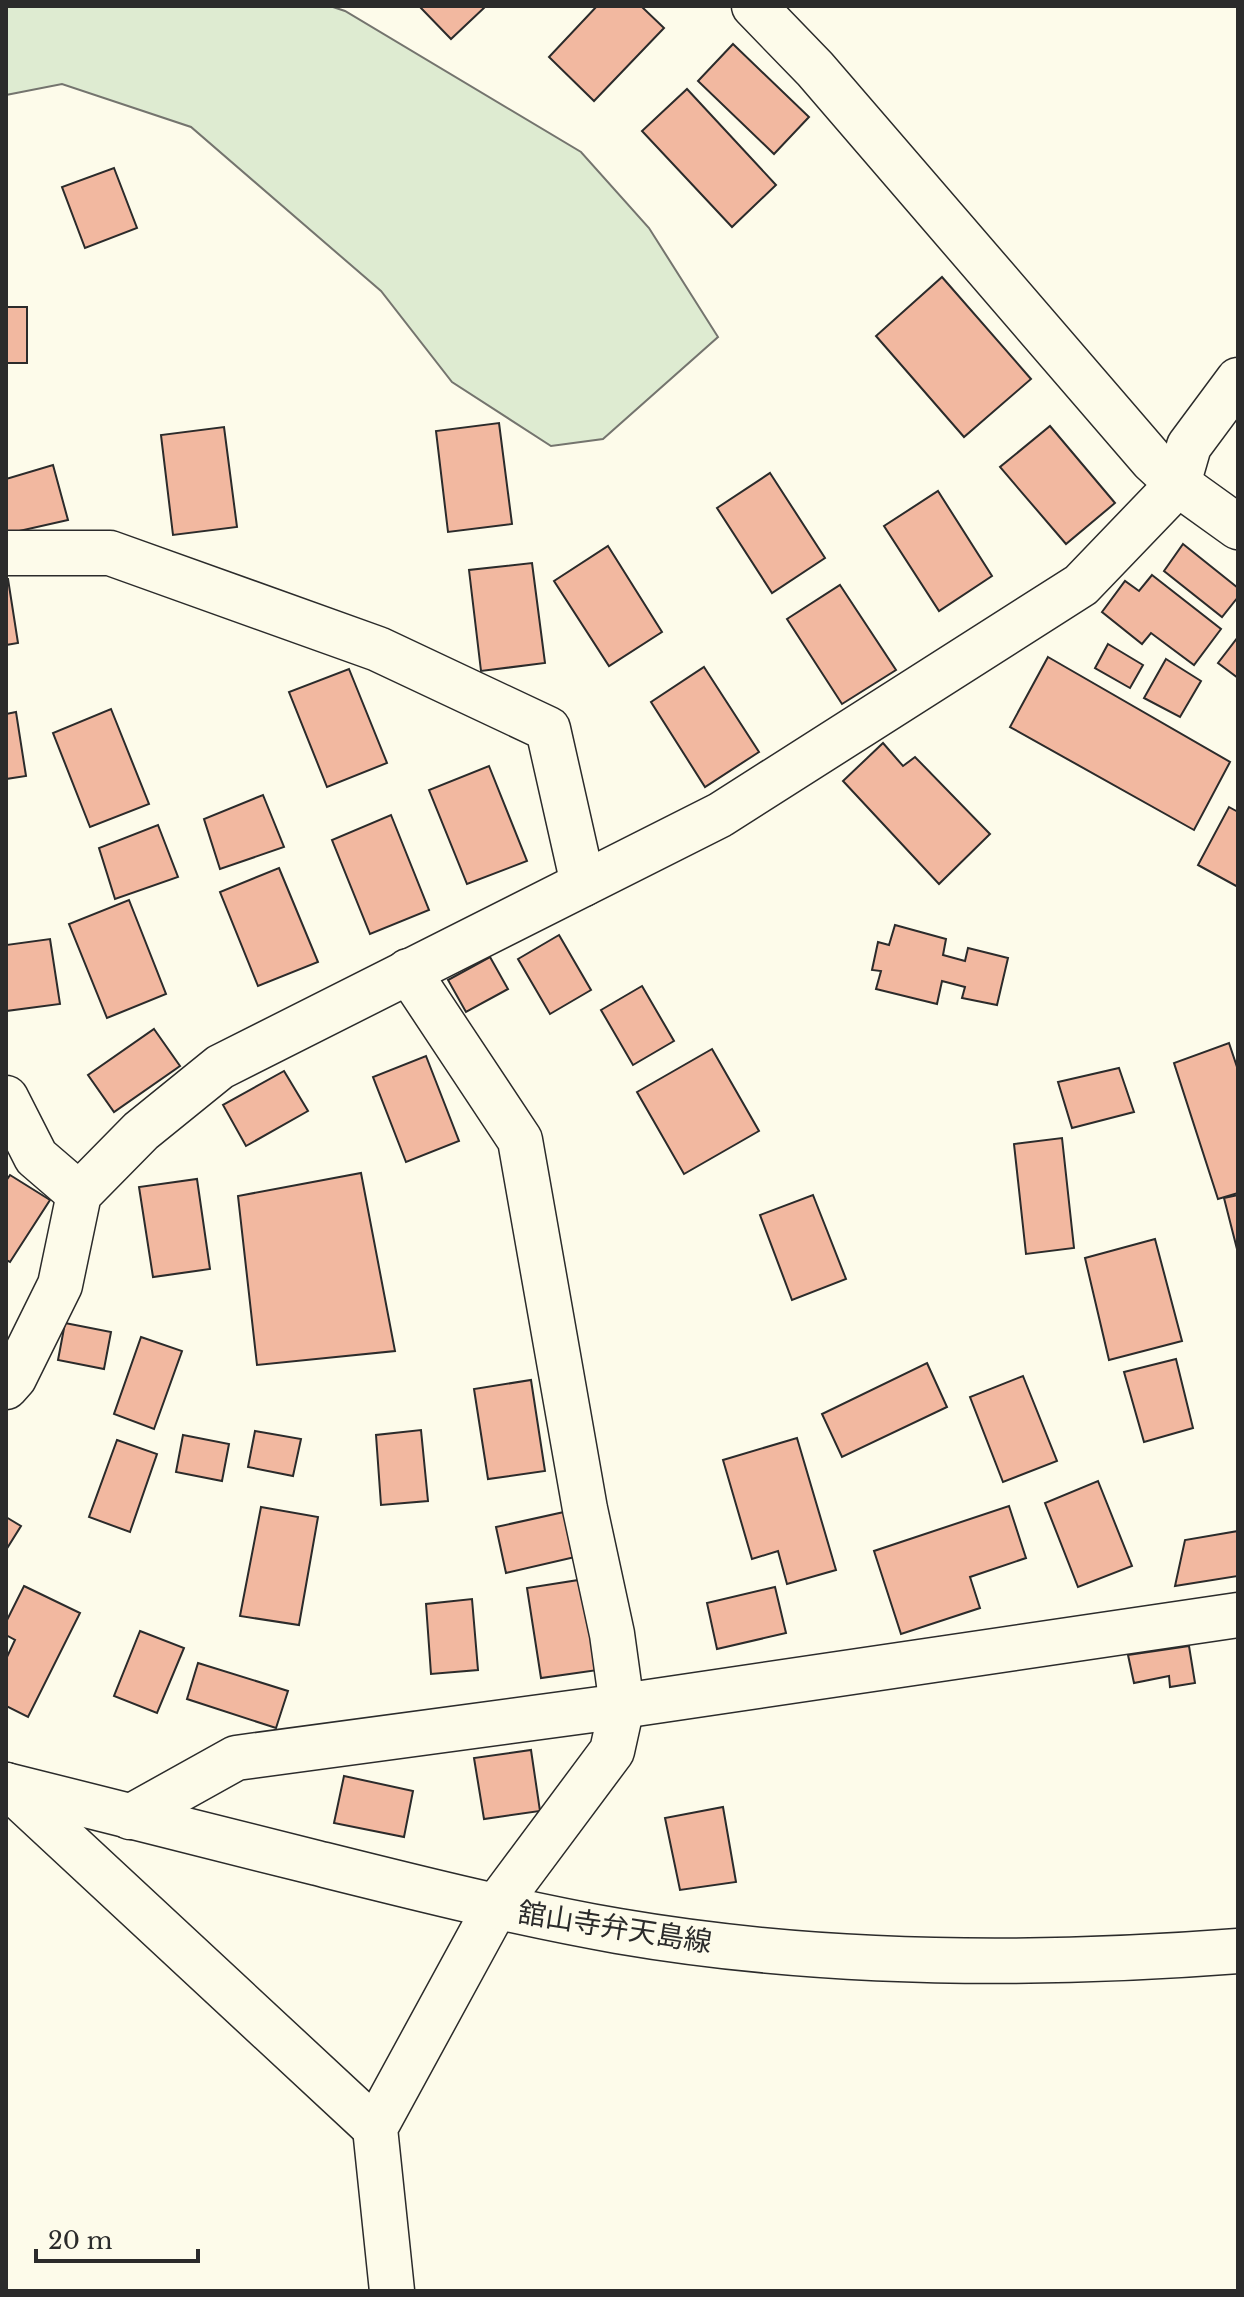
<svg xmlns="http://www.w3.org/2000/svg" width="1244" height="2297" viewBox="0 0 1244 2297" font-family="'Libre Baskerville','Noto Sans JP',serif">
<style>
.green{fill:#deebd1;stroke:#74746e;stroke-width:2}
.building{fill:#f2b8a0;stroke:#2b2b2b;stroke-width:2}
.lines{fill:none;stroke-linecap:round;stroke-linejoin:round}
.street-casing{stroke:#2b2b2b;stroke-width:47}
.secondary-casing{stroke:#2b2b2b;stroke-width:47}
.street{stroke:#fdfbea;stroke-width:44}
.secondary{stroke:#fdfbea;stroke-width:44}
.labels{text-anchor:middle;stroke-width:6;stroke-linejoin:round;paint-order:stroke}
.street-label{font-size:28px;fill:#2b2b2b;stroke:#fdfbea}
</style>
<rect width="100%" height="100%" fill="#fdfbea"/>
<path class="green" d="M6 6H330L345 11 581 152 649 228 718 337 603 439 551 446 452 382 381 291 191 127 62 84 6 95Z"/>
<g class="building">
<path d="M419 6H486L451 39Z"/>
<path d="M597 6H641L664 28 594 101 549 57Z"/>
<path d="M733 44 809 117 774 154 698 81Z"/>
<path d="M687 89 776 185 732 227 642 131Z"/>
<path d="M114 168 137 228 85 248 62 187Z"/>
<path d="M942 277 1031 379 964 437 876 336Z"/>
<rect x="6" y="307" width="21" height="56"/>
<path d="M499 423 512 524 448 532 436 431Z"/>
<path d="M1050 426 1115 503 1066 544 1000 467Z"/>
<path d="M224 427 237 527 173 535 161 435Z"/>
<path d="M53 465 68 520 6 534V479Z"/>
<path d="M770 473 825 558 772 593 717 508Z"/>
<path d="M938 491 992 576 939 611 884 526Z"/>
<path d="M1183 544 1238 588V597L1222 617 1164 571Z"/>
<path d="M608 546 662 632 609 666 554 581Z"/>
<path d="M532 563 545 663 481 671 469 570Z"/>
<path d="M1152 575 1221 629 1194 665 1151 633 1142 644 1102 612 1125 581 1139 591Z"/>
<path d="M6 579H8L18 643 6 645Z"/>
<path d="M840 585 896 670 842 704 787 619Z"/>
<path d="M1238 637V678L1218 663Z"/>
<path d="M1108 644 1143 665 1130 688 1095 668Z"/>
<path d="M1048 657 1230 762 1194 830 1010 727Z"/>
<path d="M1166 659 1201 681 1180 717 1144 698Z"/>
<path d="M704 667 759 752 705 787 651 702Z"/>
<path d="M349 669 387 763 327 787 289 692Z"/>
<path d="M111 709 149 804 90 827 53 733Z"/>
<path d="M16 712 26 776 6 779V714Z"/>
<path d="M883 743 903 766 915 757 990 834 939 884 843 781Z"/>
<path d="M489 766 527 861 467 884 429 790Z"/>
<path d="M263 795 284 847 220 869 204 819Z"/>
<path d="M1229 807 1238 812V887L1198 865Z"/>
<path d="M391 815 429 910 370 934 332 840Z"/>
<path d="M158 825 178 877 115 899 99 848Z"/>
<path d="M279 868 318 962 258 986 220 892Z"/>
<path d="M129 900 166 994 107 1018 69 924Z"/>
<path d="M895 925 946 939 943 955 965 961 968 948 1008 958 997 1005 962 998 965 987 942 981 937 1004 876 989 881 971 872 970 878 942 889 945Z"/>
<path d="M559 935 591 990 550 1014 518 959Z"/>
<path d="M50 939 60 1004 6 1011V945Z"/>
<path d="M490 957 508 989 466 1012 448 980Z"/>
<path d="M642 986 674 1041 633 1065 601 1010Z"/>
<path d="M154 1029 180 1066 114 1112 88 1075Z"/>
<path d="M1229 1043 1238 1070V1193L1218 1199 1174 1063Z"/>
<path d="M712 1049 759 1131 684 1174 637 1092Z"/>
<path d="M426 1056 459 1141 406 1162 373 1077Z"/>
<path d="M1119 1068 1134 1112 1072 1128 1058 1082Z"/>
<path d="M284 1071 308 1111 246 1146 223 1105Z"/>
<path d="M1062 1138 1074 1248 1026 1254 1014 1144Z"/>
<path d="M361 1173 395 1351 257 1365 238 1196Z"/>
<path d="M10 1175 50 1200 10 1262 6 1260V1181Z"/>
<path d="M197 1179 210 1269 153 1277 139 1187Z"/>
<path d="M813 1195 846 1279 792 1300 760 1215Z"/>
<path d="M1238 1195V1253L1224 1198Z"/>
<path d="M1155 1239 1182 1341 1109 1360 1085 1258Z"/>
<path d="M65 1323 111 1332 104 1369 58 1360Z"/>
<path d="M141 1337 182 1351 154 1429 114 1414Z"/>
<path d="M1176 1359 1193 1428 1144 1442 1124 1372Z"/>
<path d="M927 1363 947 1407 842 1457 822 1414Z"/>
<path d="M1023 1376 1057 1461 1003 1482 970 1397Z"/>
<path d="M531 1380 545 1471 488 1479 474 1389Z"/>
<path d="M421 1430 428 1501 381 1505 376 1435Z"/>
<path d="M255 1431 301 1439 293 1476 248 1467Z"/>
<path d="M183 1435 229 1444 222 1481 176 1472Z"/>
<path d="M797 1438 836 1570 787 1584 778 1551 752 1559 723 1460Z"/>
<path d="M117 1440 157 1454 130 1532 89 1517Z"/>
<path d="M1098 1481 1132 1566 1078 1587 1045 1503Z"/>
<path d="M1009 1506 1026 1558 970 1577 980 1608 901 1634 874 1551Z"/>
<path d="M261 1507 318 1517 299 1625 240 1616Z"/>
<path d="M564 1512 575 1557 506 1573 496 1527Z"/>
<path d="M6 1517 21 1526 6 1550Z"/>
<path d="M1238 1531V1576L1175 1586 1185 1540Z"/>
<path d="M585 1579 598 1670 541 1678 527 1588Z"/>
<path d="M24 1586 80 1613 28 1717 6 1706V1659L15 1640 6 1635V1622Z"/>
<path d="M775 1587 786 1633 717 1649 707 1603Z"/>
<path d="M472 1599 478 1670 431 1674 426 1604Z"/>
<path d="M140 1631 184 1648 157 1713 114 1696Z"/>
<path d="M1189 1646 1195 1683 1170 1687 1169 1676 1134 1683 1128 1655Z"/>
<path d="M198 1663 288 1691 276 1728 187 1699Z"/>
<path d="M531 1750 540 1811 484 1819 474 1758Z"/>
<path d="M344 1776 413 1791 404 1837 334 1823Z"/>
<path d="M723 1807 736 1882 680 1890 665 1818Z"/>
</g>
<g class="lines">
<g class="street-casing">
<g id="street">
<path d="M6 553H110L378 649 548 729 583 884"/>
<path d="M6 1098 36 1157 79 1194"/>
<path d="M6 1387 14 1378 60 1285 79 1194 141 1131 220 1067 720 815 1081 585 1178 484 1189 446 1238 380"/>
<path d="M6 1785 375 2128"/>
<path d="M130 1817 236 1758 622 1706 1238 1615"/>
<path d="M392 2291 375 2128 495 1908 612 1751 622 1706 612 1634 585 1509 520 1140 408 971"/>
</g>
</g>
<g class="secondary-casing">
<g id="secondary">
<path d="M754 6 815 69 1152 460 1178 484 1238 527"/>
<path d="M6 1785C110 1811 213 1837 317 1863 417 1888 516 1913 618 1931 822 1966 1031 1967 1238 1951"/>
</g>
</g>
<use href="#street" class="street"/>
<use href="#secondary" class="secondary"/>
</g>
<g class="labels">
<g class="street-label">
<text transform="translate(615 1927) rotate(9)" y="10">舘山寺弁天島線</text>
</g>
</g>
<rect width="1244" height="2297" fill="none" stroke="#2b2b2b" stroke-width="16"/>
<path d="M36 2249v12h162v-12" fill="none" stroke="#2b2b2b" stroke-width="4"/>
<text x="48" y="2249" font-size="24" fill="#2b2b2b" stroke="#fdfbea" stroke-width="6" paint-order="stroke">20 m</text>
</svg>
